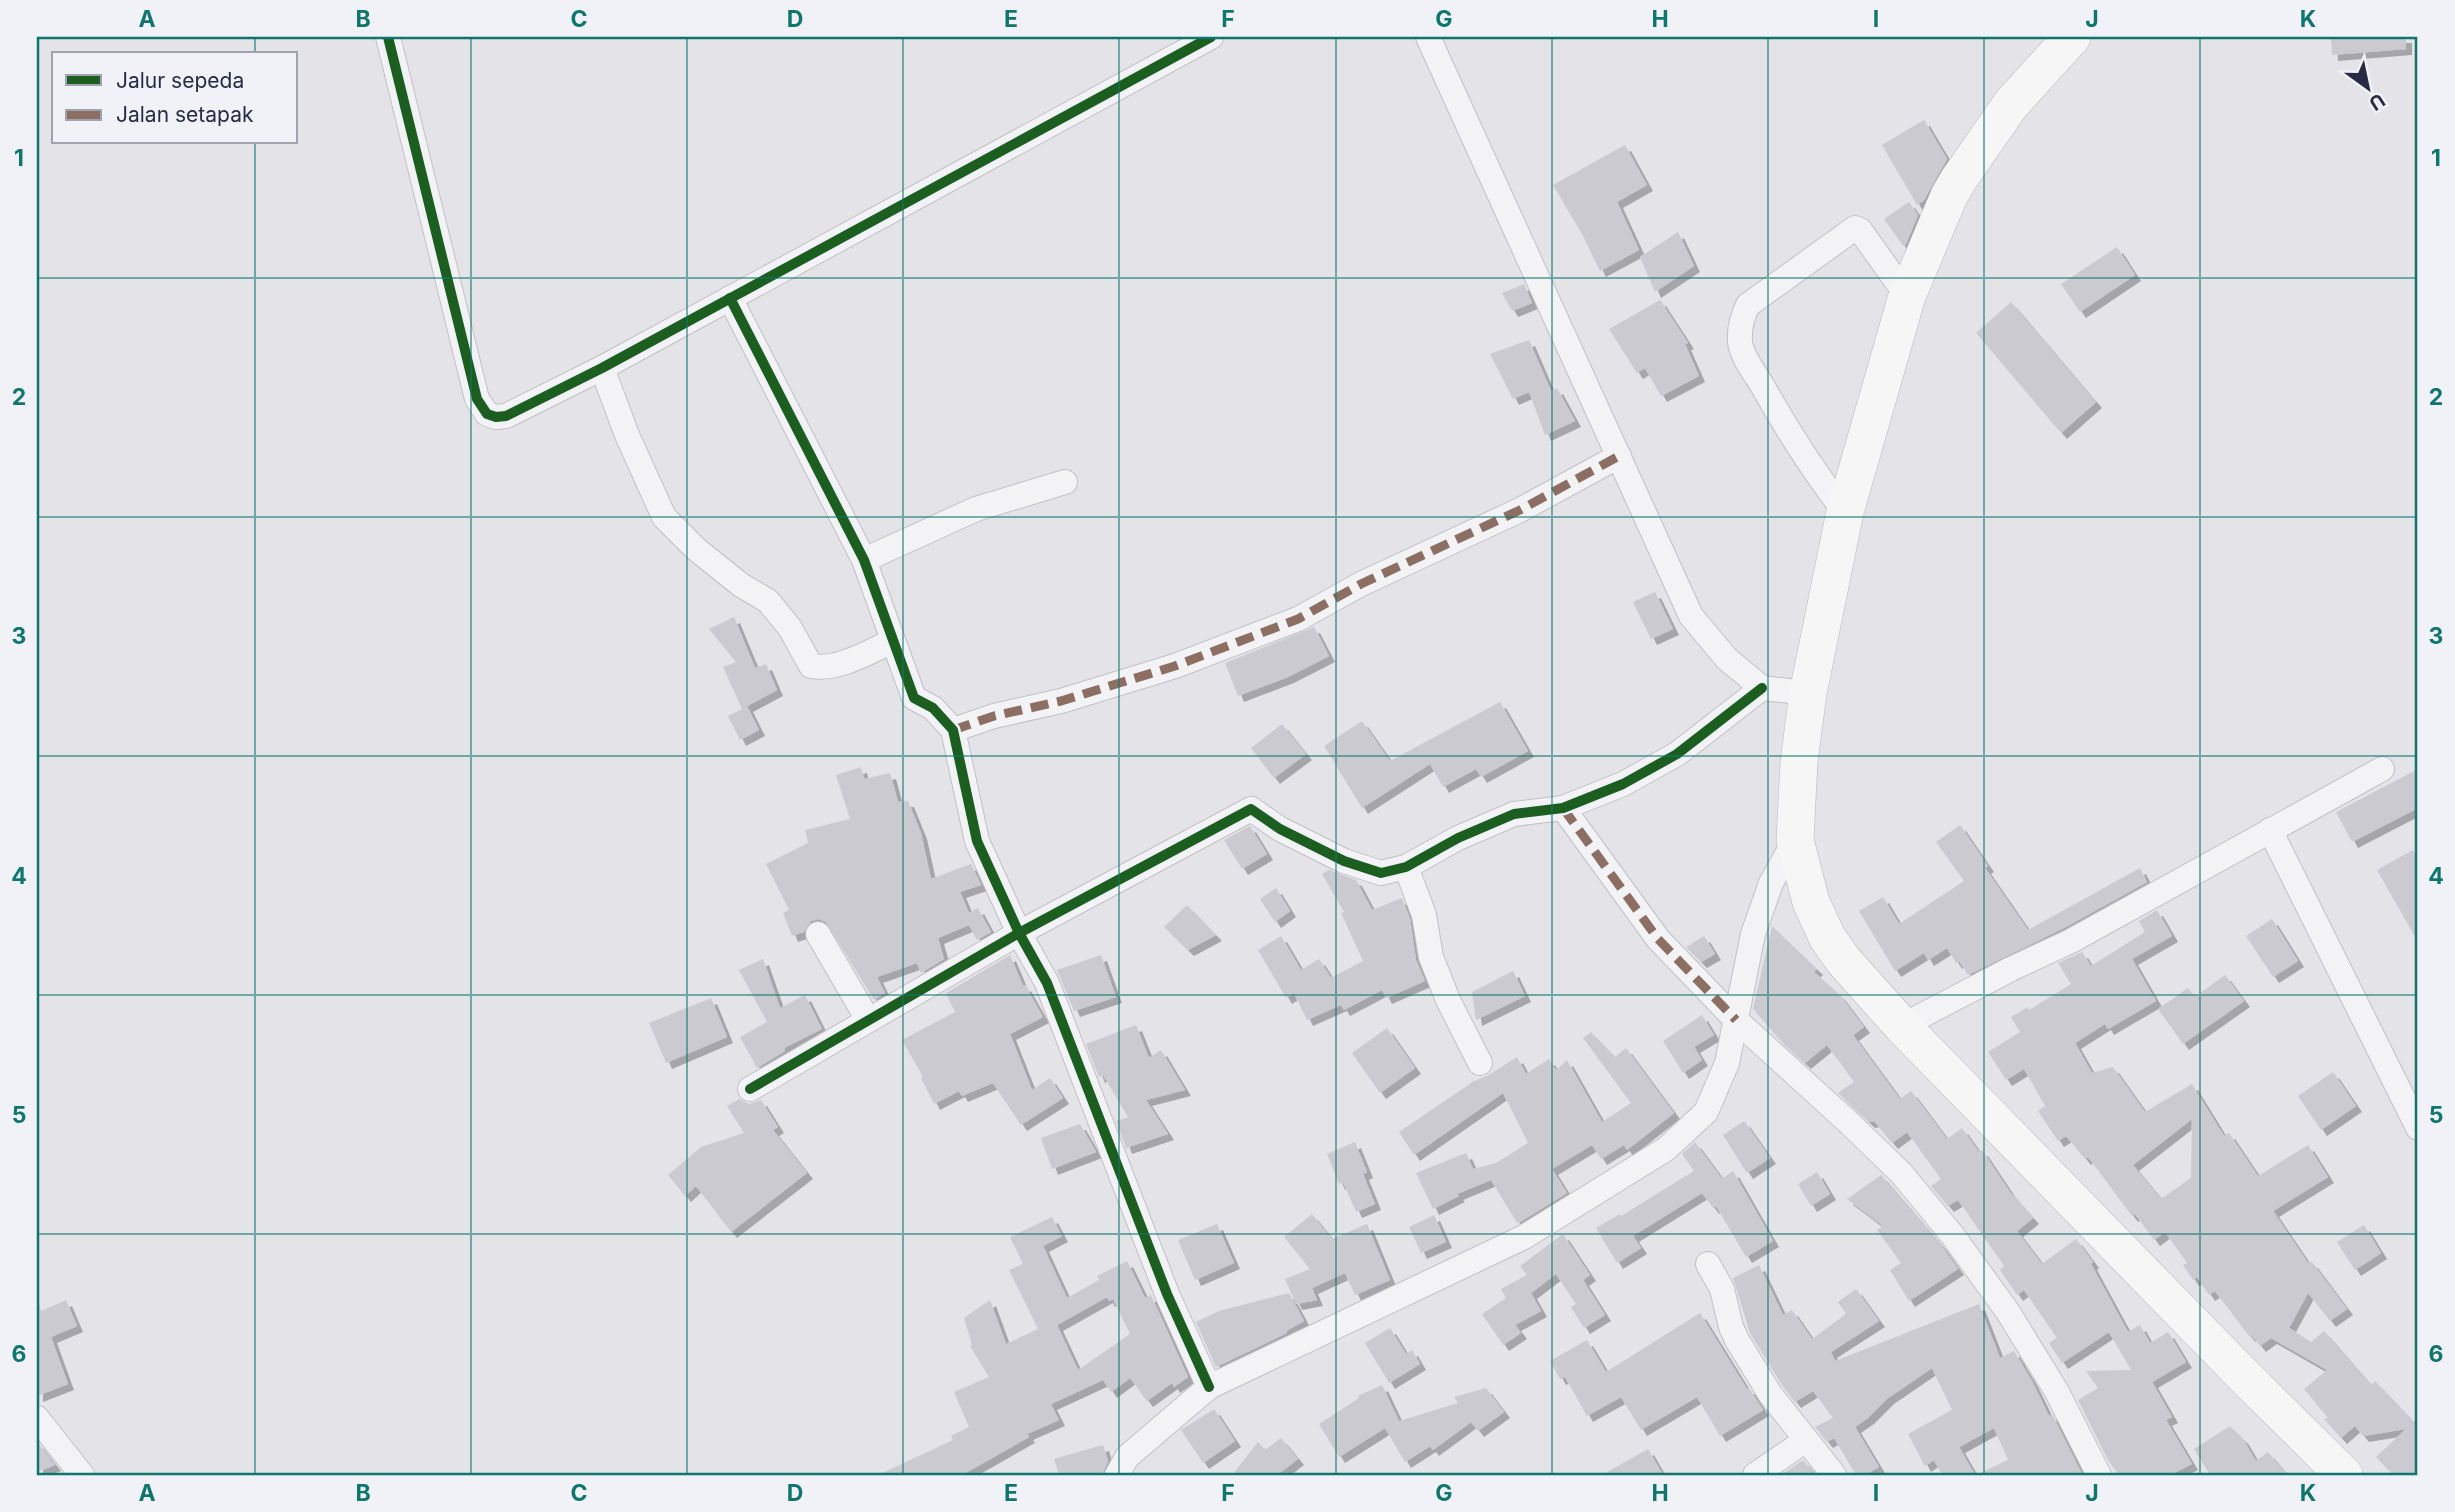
<svg xmlns="http://www.w3.org/2000/svg" width="2455" height="1512" viewBox="0 0 2455 1512" font-family="Inter,sans-serif">
<style>
.building{fill:#cacad0;fill-rule:evenodd;filter:url(#shadow)}
.lines{fill:none;stroke-linecap:round;stroke-linejoin:round}
.minor-casing{stroke:#c0c0c6;stroke-width:26}
.highway-casing{stroke:#b5b6bd;stroke-width:38}
.minor{stroke:#f3f3f5;stroke-width:24}
.highway{stroke:#f6f6f7;stroke-width:37}
.quiet{stroke:#8d6e63;stroke-width:9;stroke-dasharray:18 9;stroke-linecap:butt}
.cycleway-casing{stroke:#f0f2f8;stroke-width:15}
.cycleway{stroke:#1b5e20;stroke-width:10}
.grid{fill:none;stroke:#0f766e;stroke-width:2;stroke-opacity:0.55}
.neatline{fill:none;stroke:#0f766e;stroke-width:2.5}
.grid-label{font-size:23px;text-anchor:middle;font-weight:bold;fill:#0f766e}
</style>
<defs>
<filter id="shadow"><feDropShadow dx="6" dy="6" stdDeviation="0" flood-color="#0004"/></filter>
</defs>
<rect width="100%" height="100%" fill="#e3e3e8"/>
<g class="building">
<path d="M2331 37H2406V49L2332 55Z"/>
<path d="M1924 120 1947 159 1924 200 1917 205 1882 145Z"/>
<path d="M1625 145 1647 185 1617 202 1639 250 1600 271 1582 234 1553 185Z"/>
<path d="M1909 202 1918 215 1906 244 1903 246 1884 219Z"/>
<path d="M1678 232 1694 266 1655 292 1640 257Z"/>
<path d="M2117 247 2135 275 2080 312 2061 284Z"/>
<path d="M1524 284 1532 303 1512 311 1502 293Z"/>
<path d="M1660 300 1688 343 1685 344 1699 376 1661 396 1645 368 1637 373 1609 329Z"/>
<path d="M2011 302 2096 402 2061 433 1976 333Z"/>
<path d="M1529 340 1551 391 1557 388 1575 421 1545 435 1529 392 1513 399 1490 354Z"/>
<path d="M1655 592 1673 629 1651 639 1633 602Z"/>
<path d="M734 617 755 668 766 664 777 690 747 706 759 730 740 740 728 716 742 709 723 667 736 662 709 629Z"/>
<path d="M1314 627 1329 656 1288 677 1238 696 1225 663Z"/>
<path d="M1500 702 1528 751 1481 777 1476 769 1443 787 1430 764 1362 808 1324 746 1362 721 1390 761Z"/>
<path d="M1282 724 1306 754 1274 778 1251 748Z"/>
<path d="M861 767 864 779 890 773 898 802 908 801 921 833 931 879 971 864 981 885 960 892 969 913 978 908 991 932 977 940 969 925 938 938 944 959 921 973 917 963 877 977 885 993 874 1000 826 922 819 919 811 921 804 932 792 936 783 913 789 910 766 864 808 843 805 830 850 819 836 775Z"/>
<path d="M2418 769V808L2352 842 2336 812Z"/>
<path d="M1960 825 1988 866 1985 868 2028 930 2140 868 2147 882 2064 928 1968 975 1959 961 1956 963 1947 948 1928 960 1924 953 1895 971 1859 911 1883 897 1899 924 1964 881 1936 842Z"/>
<path d="M1250 826 1267 854 1242 869 1224 840Z"/>
<path d="M2413 850 2418 859V942L2377 870Z"/>
<path d="M1329 870 1356 880 1372 910 1402 898 1410 919 1416 960 1425 981 1386 998 1382 990 1344 1010 1341 1005 1307 1020 1294 993 1286 998 1258 950 1281 936 1301 970 1319 959 1331 978 1363 961 1341 913 1344 912 1322 874Z"/>
<path d="M1276 888 1290 911 1275 922 1260 899Z"/>
<path d="M1187 905 1216 935 1188 950 1164 927Z"/>
<path d="M2157 910 2172 936 2132 959 2156 1001 2108 1029 2105 1024 2075 1043 2092 1073 2113 1067 2145 1112 2192 1084 2224 1136 2229 1133 2258 1176 2308 1145 2328 1177 2273 1211 2308 1263 2312 1262 2347 1309 2330 1321 2308 1293 2289 1328 2311 1342 2324 1331 2371 1385 2375 1381 2414 1422 2418 1418V1475H2393L2376 1457 2406 1429 2363 1436 2355 1426 2341 1438 2324 1419 2328 1418 2304 1389 2327 1370 2271 1338 2260 1346 2251 1335 2249 1336 2215 1291 2209 1295 2197 1277 2193 1280 2183 1265 2187 1263 2165 1232 2154 1240 2135 1214 2132 1216 2088 1157 2085 1159 2066 1136 2058 1141 2038 1111 2045 1106 2024 1069 2006 1080 1988 1052 2020 1032 2011 1017 2028 1007 2029 1010 2071 984 2058 963 2082 952 2091 966 2145 932 2139 921ZM2192 1119 2191 1178 2161 1199 2133 1165Z"/>
<path d="M2272 919 2298 961 2273 977 2246 936Z"/>
<path d="M1772 926 1817 969 1814 972 1840 995 1864 1027 1853 1035 1900 1099 1911 1091 1947 1139 1962 1128 1979 1152 1982 1150 2010 1192 2033 1218 2017 1231 2042 1264 2076 1239 2093 1262 2091 1264 2128 1332 2140 1325 2150 1343 2168 1332 2186 1362 2152 1382 2172 1417 2166 1420 2192 1464 2170 1475H2119L2108 1460 2078 1400 2098 1388 2086 1371 2131 1370 2109 1332 2062 1363 2049 1343 2057 1338 2024 1290 2017 1295 2000 1270 2004 1266 1958 1200 1948 1206 1931 1186 1941 1179 1907 1132 1892 1143 1874 1121 1869 1122 1838 1093 1854 1082 1827 1045 1805 1063 1779 1039 1753 1009Z"/>
<path d="M1704 936 1715 954 1701 962 1686 947Z"/>
<path d="M1010 955 1023 986 1025 985 1043 1017 1010 1034 1032 1090 1050 1078 1063 1098 1021 1125 993 1083 962 1096 959 1091 934 1104 921 1078 923 1077 902 1040 955 1012 946 993Z"/>
<path d="M1101 955 1116 997 1074 1011 1057 970Z"/>
<path d="M763 959 780 1008 805 995 822 1029 784 1048 785 1051 757 1068 740 1037 767 1022 739 970Z"/>
<path d="M1513 971 1525 996 1476 1020 1472 992Z"/>
<path d="M2225 975 2244 1001 2183 1044 2158 1009 2188 988 2195 997Z"/>
<path d="M711 998 727 1037 666 1063 649 1023Z"/>
<path d="M1702 1015 1714 1035 1694 1047 1702 1060 1683 1073 1663 1041Z"/>
<path d="M1136 1025 1149 1058 1161 1050 1185 1090 1146 1100 1168 1134 1126 1148 1116 1121 1128 1117 1103 1075 1099 1077 1086 1044Z"/>
<path d="M1387 1028 1415 1068 1380 1093 1352 1053Z"/>
<path d="M1591 1032 1615 1057 1626 1048 1674 1113 1627 1150 1624 1145 1601 1159 1592 1145 1552 1169 1567 1193 1520 1222 1517 1223 1491 1180 1457 1194 1459 1196 1433 1209 1416 1173 1466 1153 1473 1169 1496 1163 1528 1143 1503 1093 1414 1155 1399 1132 1474 1081 1487 1076 1517 1057 1526 1074 1549 1059 1556 1070 1567 1060 1602 1122 1631 1103 1583 1038Z"/>
<path d="M2333 1072 2356 1106 2321 1130 2298 1096Z"/>
<path d="M739 1099 749 1104 761 1100 778 1127 773 1130 807 1173 731 1232 696 1186 685 1196 668 1175 701 1147 744 1133 727 1106Z"/>
<path d="M1744 1121 1770 1158 1747 1173 1723 1135Z"/>
<path d="M1080 1124 1096 1152 1052 1169 1041 1138Z"/>
<path d="M1355 1142 1367 1172 1363 1174 1375 1204 1356 1212 1343 1182 1339 1184 1327 1154Z"/>
<path d="M1695 1142 1722 1179 1733 1171 1773 1241 1746 1257 1716 1206 1713 1208 1702 1193 1633 1236 1641 1248 1617 1263 1596 1228 1620 1214 1621 1216 1694 1171 1682 1154Z"/>
<path d="M1817 1172 1830 1194 1811 1206 1798 1184Z"/>
<path d="M1881 1175 1941 1245 1958 1269 1909 1301 1890 1270 1901 1263 1877 1230 1883 1226 1847 1199Z"/>
<path d="M1312 1214 1332 1239 1367 1224 1390 1280 1355 1295 1345 1273 1312 1288 1317 1300 1296 1304 1285 1279 1310 1269 1284 1237Z"/>
<path d="M1434 1215 1446 1242 1421 1253 1409 1227Z"/>
<path d="M1052 1217 1062 1236 1043 1246 1067 1298 1099 1280 1097 1276 1127 1261 1145 1298 1151 1295 1188 1377 1174 1387 1172 1383 1147 1401 1130 1378 1111 1392 1103 1380 1051 1404 1059 1420 1027 1434 1029 1437 962 1475H878L953 1440 951 1436 969 1427 954 1392 989 1377 970 1346 972 1345 964 1318 990 1300 1006 1344 1038 1329 1009 1270 1023 1264 1010 1237ZM1107 1297 1109 1301 1113 1299 1130 1334 1078 1370 1057 1325Z"/>
<path d="M1217 1224 1234 1263 1195 1280 1178 1240Z"/>
<path d="M2364 1225 2381 1253 2355 1270 2337 1242Z"/>
<path d="M1563 1234 1590 1275 1583 1280 1605 1315 1584 1328 1571 1307 1576 1304 1556 1274 1531 1293 1541 1311 1515 1325 1521 1333 1503 1345 1482 1314 1506 1298 1501 1289 1527 1275 1520 1266Z"/>
<path d="M1759 1265 1783 1315 1792 1310 1812 1339 1846 1314 1838 1302 1856 1289 1879 1321 1831 1352 1835 1361 1979 1304 2000 1358 2014 1351 2032 1381 2049 1416 2052 1414 2082 1474 1976 1475 2008 1460 1994 1428 1959 1447 1975 1475H1942L1934 1460 1925 1466 1908 1434 1952 1410 1932 1368 1888 1398 1868 1418 1855 1427 1879 1467 1865 1475H1856L1834 1438 1827 1442 1815 1427 1833 1418 1813 1391 1795 1402 1782 1385 1750 1333 1733 1278Z"/>
<path d="M1289 1293 1304 1321 1286 1331 1287 1333 1216 1367 1196 1322 1219 1311Z"/>
<path d="M66 1300 77 1326 51 1337 68 1384 37 1396V1305L39 1304 41 1311Z"/>
<path d="M1700 1313 1747 1389 1749 1388 1763 1410 1720 1436 1697 1397 1641 1430 1621 1397 1587 1416 1565 1377 1560 1379 1550 1361 1587 1340 1606 1372Z"/>
<path d="M1390 1328 1406 1354 1412 1350 1420 1364 1389 1383 1365 1343Z"/>
<path d="M1382 1385 1399 1421 1458 1403 1454 1397 1486 1388 1504 1412 1478 1431 1471 1422 1433 1450 1430 1446 1405 1462 1385 1428 1339 1457 1319 1424 1359 1398 1358 1396Z"/>
<path d="M1214 1409 1235 1441 1203 1463 1181 1430Z"/>
<path d="M2230 1426 2243 1439 2256 1461 2268 1452 2287 1475H2210L2194 1449Z"/>
<path d="M1281 1438 1298 1459 1277 1475H1232L1258 1442 1265 1450Z"/>
<path d="M37 1442 55 1465 37 1472Z"/>
<path d="M1103 1445 1108 1461 1102 1475H1059L1054 1459Z"/>
<path d="M1648 1449 1663 1475H1602Z"/>
<path d="M1803 1460 1815 1475H1781Z"/>
</g>
<g class="lines">
<g class="minor-casing">
<g id="minor">
<path d="M388 37 477 399 487 414 496 417 506 416 602 368 1211 37"/>
<path d="M1428 37 1691 616 1727 659 1762 688 1808 693"/>
<path d="M730 298 864 560 914 698 933 708 953 730 977 841 1019 933 1047 983 1167 1294 1209 1387"/>
<path d="M602 368 627 435 664 517 696 549 741 585 768 601 790 628 811 666C838 671 868 652 893 641"/>
<path d="M1845 512C1814 472 1787 430 1762 385 1754 372 1742 357 1740 342 1739 329 1742 317 1748 305L1855 228 1860 230 1907 296"/>
<path d="M864 560 976 509 1065 482"/>
<path d="M953 730 994 716 1061 701 1175 666 1298 619 1361 584 1520 510 1619 456"/>
<path d="M1563 808 1658 939 1736 1020 1846 1120 1901 1173 1953 1236 2008 1312 2057 1392 2099 1475"/>
<path d="M2270 830 2418 1128"/>
<path d="M1406 867 1424 915 1431 957 1448 1000 1480 1063"/>
<path d="M818 934 868 1020"/>
<path d="M1902 1026 2011 969 2071 941 2382 769"/>
<path d="M750 1089 1019 933 1251 809 1280 829 1344 861 1381 873 1406 867 1458 838 1514 814 1563 808 1623 784 1677 754 1762 688"/>
<path d="M1708 1264 1722 1289 1731 1327 1737 1340 1770 1394 1834 1475"/>
<path d="M37 1418 82 1475"/>
<path d="M1117 1475 1127 1457 1209 1387 1524 1237 1666 1149 1706 1112 1727 1063 1753 934 1771 883 1795 840"/>
<path d="M1755 1475 1806 1440"/>
</g>
</g>
<g class="highway-casing">
<path id="highway" d="M2072 37 2011 104 1959 179 1949 196 1907 296 1845 512 1808 693 1799 762 1795 840 1811 902 1827 937 1843 960 1902 1026 2244 1376 2344 1475"/>
</g>
<use href="#minor" class="minor"/>
<use href="#highway" class="highway"/>
<g class="quiet">
<path d="M953 730 994 716 1061 701 1175 666 1298 619 1361 584 1520 510 1619 456"/>
<path d="M1563 808 1658 939 1736 1020"/>
</g>
<g class="cycleway-casing">
<g id="cycleway">
<path d="M388 37 477 399 487 414 496 417 506 416 602 368 1211 37"/>
<path d="M730 298 864 560 914 698 933 708 953 730 977 841 1019 933 1047 983 1167 1294 1209 1387"/>
<path d="M750 1089 1019 933 1251 809 1280 829 1344 861 1381 873 1406 867 1458 838 1514 814 1563 808 1623 784 1677 754 1762 688"/>
</g>
</g>
<use href="#cycleway" class="cycleway"/>
</g>
<path class="grid" d="M255 37V54M471 37V1475M687 37V1475M903 37V1475M1119 37V1475M1336 37V1475M1552 37V1475M1768 37V1475M1984 37V1475M2200 37V1475M255 142V1475M37 278H2418M37 517H2418M37 756H2418M37 995H2418M37 1234H2418"/>
<rect width="2455" height="1512" fill="none" stroke="#f0f2f8" stroke-width="77"/>
<rect x="52" y="52" width="245" height="91" fill="#f0f2f8" stroke="#a0a2b0" stroke-width="2"/>
<rect x="66" y="75" width="35" height="10" fill="#1b5e20" stroke="#a0a2b0" stroke-width="2"/>
<text x="116" y="88" font-size="21" fill="#272b44">Jalur sepeda</text>
<rect x="66" y="110" width="35" height="10" fill="#8d6e63" stroke="#a0a2b0" stroke-width="2"/>
<text x="116" y="122" font-size="21" fill="#272b44">Jalan setapak</text>
<g transform="translate(2368 88) rotate(147)" stroke="#f0f2f8" stroke-width="5" paint-order="stroke">
<path d="M0-5L12 26L0 18L-12 26Z" fill="#272b44"/>
<text y="-10" font-size="19" font-weight="bold" text-anchor="middle" fill="#272b44">U</text>
</g>
<rect x="38" y="38" width="2378" height="1436" class="neatline"/>
<g class="grid-label">
<text x="147" y="27">A</text>
<text x="363" y="27">B</text>
<text x="579" y="27">C</text>
<text x="795" y="27">D</text>
<text x="1011" y="27">E</text>
<text x="1228" y="27">F</text>
<text x="1444" y="27">G</text>
<text x="1660" y="27">H</text>
<text x="1876" y="27">I</text>
<text x="2092" y="27">J</text>
<text x="2308" y="27">K</text>
<text x="19" y="166">1</text>
<text x="2436" y="166">1</text>
<text x="19" y="405">2</text>
<text x="2436" y="405">2</text>
<text x="19" y="644">3</text>
<text x="2436" y="644">3</text>
<text x="19" y="884">4</text>
<text x="2436" y="884">4</text>
<text x="19" y="1123">5</text>
<text x="2436" y="1123">5</text>
<text x="19" y="1362">6</text>
<text x="2436" y="1362">6</text>
<text x="147" y="1501">A</text>
<text x="363" y="1501">B</text>
<text x="579" y="1501">C</text>
<text x="795" y="1501">D</text>
<text x="1011" y="1501">E</text>
<text x="1228" y="1501">F</text>
<text x="1444" y="1501">G</text>
<text x="1660" y="1501">H</text>
<text x="1876" y="1501">I</text>
<text x="2092" y="1501">J</text>
<text x="2308" y="1501">K</text>
</g>
</svg>
